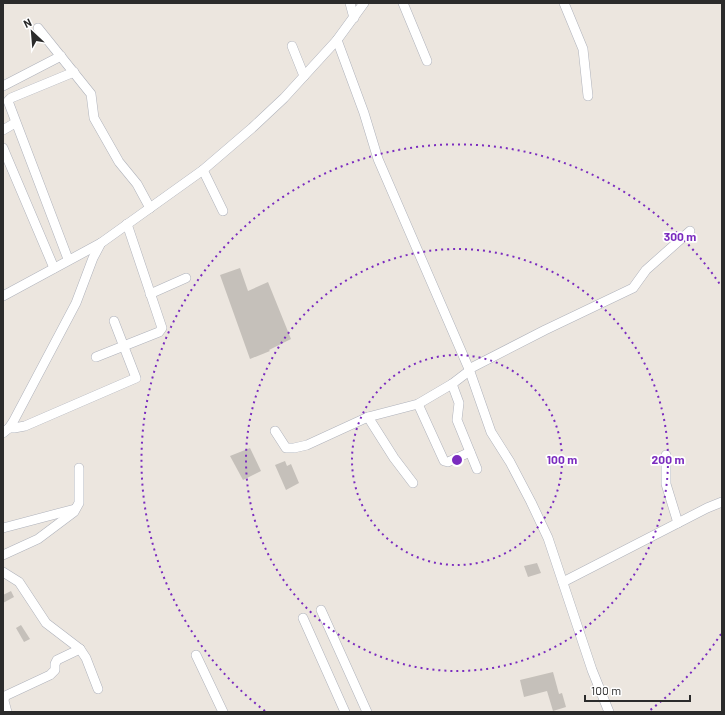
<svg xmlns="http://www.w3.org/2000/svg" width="725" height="715" viewBox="0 0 725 715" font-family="Barlow,sans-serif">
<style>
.building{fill:#c5c0ba}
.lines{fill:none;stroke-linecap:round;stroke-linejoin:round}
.minor-casing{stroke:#afb2bb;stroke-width:10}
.minor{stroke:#fff;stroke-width:9}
.ring{fill:none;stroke:#7b2cbf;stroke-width:2;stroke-dasharray:2 4}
.centre{fill:#7b2cbf;stroke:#fff;stroke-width:2}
.ring-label{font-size:12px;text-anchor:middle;font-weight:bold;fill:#7b2cbf;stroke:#fff;stroke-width:3.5;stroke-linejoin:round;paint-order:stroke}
</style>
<rect width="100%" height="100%" fill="#ece6df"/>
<g class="building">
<path d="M240 268 248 291 268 282 291 339 269 350 270 351 250 359 220 275Z"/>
<path d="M250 448 261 471 243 480 230 456Z"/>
<path d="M285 461 287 466 291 464 299 483 286 490 275 465Z"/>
<path d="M537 563 541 573 528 577 524 566Z"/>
<path d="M11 591 14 597 3 603V595Z"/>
<path d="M21 625 30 639 24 642 16 628Z"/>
<path d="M553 672 559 694 562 693 566 707 553 711 547 691 524 697 520 680Z"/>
</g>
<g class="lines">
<g class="minor-casing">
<g id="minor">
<path d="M350 3 354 18"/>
<path d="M403 3 427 61"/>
<path d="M564 3 583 49 588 96"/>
<path d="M38 28 91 94 94 118 119 162 137 184 150 208"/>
<path d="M337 40 364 113 378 159 469 369 491 432 510 462 531 502 548 538 592 670 609 712"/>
<path d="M292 46 304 76"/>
<path d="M3 86 61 56"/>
<path d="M3 130 15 123"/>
<path d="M3 148 54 268"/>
<path d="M203 170 223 211"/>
<path d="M68 259 8 101 11 98 74 72"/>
<path d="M150 294 186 278"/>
<path d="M3 296 101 243"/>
<path d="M96 357 159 332 162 328 127 224"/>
<path d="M469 369 545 330 633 288 646 270 690 231"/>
<path d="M452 384 459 403 457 420 477 469"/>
<path d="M418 404 444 461 448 462 470 452"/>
<path d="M368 417 394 458 413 483"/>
<path d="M9 428H14L25 426 136 378 114 321"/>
<path d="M275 431 286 448H294L307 445 368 417 418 404 452 384 469 371"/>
<path d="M3 433 9 428 13 422 76 303 93 258 101 243 203 170 252 128 284 98 337 40 364 3"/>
<path d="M666 455V484L678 523"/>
<path d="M3 528 75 509"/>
<path d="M3 555 38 539 74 512 79 503V468"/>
<path d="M3 572 19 582 46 623 80 649 86 658 98 689"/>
<path d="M563 582 707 508 722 502"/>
<path d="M321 610 367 712"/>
<path d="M303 618 345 712"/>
<path d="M196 655 223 712"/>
<path d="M7 712 4 701 5 696 50 675 55 670V664L57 660 80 649"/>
</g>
</g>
<use href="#minor" class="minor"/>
</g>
<g class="ring">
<circle cx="457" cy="460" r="105"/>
<circle cx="457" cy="460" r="211"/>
<path d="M721 634A316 316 0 0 1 649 711M265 711A316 316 0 1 1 721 286"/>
</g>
<circle cx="457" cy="460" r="6" class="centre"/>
<g class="ring-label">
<text x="680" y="241">300 m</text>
<text x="562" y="464">100 m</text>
<text x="668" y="464">200 m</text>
</g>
<rect width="725" height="715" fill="none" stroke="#2b2b2b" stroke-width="8"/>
<g transform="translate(32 32) rotate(334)" stroke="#ffffff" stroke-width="3" paint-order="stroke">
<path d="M0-3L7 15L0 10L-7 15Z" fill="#2b2b2b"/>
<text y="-6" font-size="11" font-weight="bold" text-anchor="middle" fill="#2b2b2b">N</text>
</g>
<path d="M585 695v6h105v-6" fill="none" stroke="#2b2b2b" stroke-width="2"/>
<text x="591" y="695" font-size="12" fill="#2b2b2b" stroke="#ffffff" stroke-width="3" paint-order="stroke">100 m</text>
</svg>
